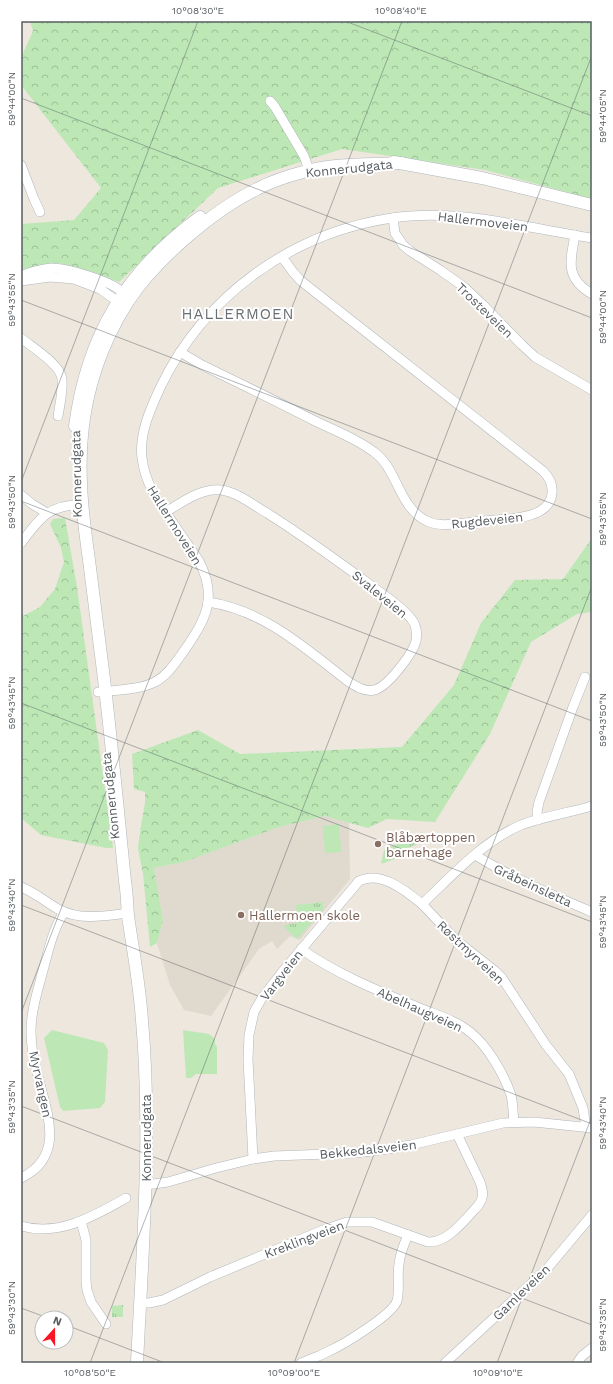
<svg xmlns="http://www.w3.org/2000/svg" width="613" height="1384" viewBox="0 0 613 1384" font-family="'Work Sans',sans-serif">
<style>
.education{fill:#dfd9ce}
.grass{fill:url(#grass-tufts)}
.forest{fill:url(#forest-crowns)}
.pitch{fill:#bde8b6}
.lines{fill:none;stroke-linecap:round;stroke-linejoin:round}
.minor-casing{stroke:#b1b6bb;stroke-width:10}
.secondary-casing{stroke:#b0b6bb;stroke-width:13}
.minor{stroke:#fff;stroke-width:9}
.secondary{stroke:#fff;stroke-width:12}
.ticks{fill:none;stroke:#575d61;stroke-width:1;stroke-opacity:0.45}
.education-dot{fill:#8d6e63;stroke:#fff;stroke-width:1.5}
.labels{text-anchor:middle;stroke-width:4;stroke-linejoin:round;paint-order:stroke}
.street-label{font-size:13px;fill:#575d61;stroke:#fff}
.education-label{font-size:13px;fill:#785e54;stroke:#fff;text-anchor:start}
.quarter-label{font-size:15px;letter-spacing:1px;fill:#686f73;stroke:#fff}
.neatline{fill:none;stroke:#575d61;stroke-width:1.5}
.ticks-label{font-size:10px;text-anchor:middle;fill:#575d61}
</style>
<defs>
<pattern id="grass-tufts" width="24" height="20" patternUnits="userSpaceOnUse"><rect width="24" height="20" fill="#bde8b6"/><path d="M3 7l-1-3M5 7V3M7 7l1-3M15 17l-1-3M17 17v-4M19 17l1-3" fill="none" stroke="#9cbf97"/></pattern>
<pattern id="forest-crowns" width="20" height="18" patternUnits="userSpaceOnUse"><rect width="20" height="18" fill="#bde8b6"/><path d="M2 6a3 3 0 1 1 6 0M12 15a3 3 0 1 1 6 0" fill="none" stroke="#9cbf97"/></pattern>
</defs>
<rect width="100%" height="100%" fill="#ede7de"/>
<path class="education" d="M325 816 349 820 350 879 300 940 290 936 277 949 272 941 259 949 211 1016 184 1010 170 985 157 943 163 920 154 868 184 862 279 827Z"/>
<g class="grass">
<path d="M423 832 417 844 410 847 395 859 381 864 384 850Z"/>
<path d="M323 902V910L297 939 284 927 285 925 297 923 296 905Z"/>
<path d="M123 1305V1317H112V1306Z"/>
</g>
<g class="forest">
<path d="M30 21H592V199L485 170 342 149 218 188 119 282 59 263 21 273V224L74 220 101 188 21 85V58L33 31Z"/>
<path d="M65 518 77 587 113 848H106L41 835 21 818V617L40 607 55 589 64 562 61 548 50 524 53 519Z"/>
<path d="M592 538V612L577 614 531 642 490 734 435 822 387 819 368 828 325 816 279 827 184 862 154 868 163 920 157 943 150 947 143 874 138 848 141 825 145 803V792L134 789 132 754 198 730 240 754 402 747 454 685 481 623 515 580 563 579Z"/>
</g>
<g class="pitch">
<path d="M339 824 341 852 325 853 323 826Z"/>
<path d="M52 1030 104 1043 108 1050 105 1102 100 1108 63 1111 60 1107 44 1038Z"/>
<path d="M183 1030 209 1034 215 1039V1044L217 1047V1074H196L191 1078H186Z"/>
</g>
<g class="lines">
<g class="minor-casing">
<g id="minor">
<path d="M270 101 275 107 304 156 309 170"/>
<path d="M21 165 34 199 40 212"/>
<path d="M393 218 395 233 403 245 410 251 440 270 464 287 483 305 521 344 535 357 592 390"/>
<path d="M575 235C570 262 565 278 592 294"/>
<path d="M21 276C30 272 41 269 51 268 67 268 112 281 123 293 125 295 126 299 128 302L117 301 100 289 74 279 50 277 21 281"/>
<path d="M21 338C32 347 61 365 62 379 63 391 60 404 58 416"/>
<path d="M180 352 202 365C239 383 276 401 313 420 333 430 356 438 374 452 399 470 398 509 429 522 444 528 466 522 483 521 503 519 550 521 552 493 553 484 549 477 543 471L301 281 293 272 282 257"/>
<path d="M21 495 32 504 47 513"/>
<path d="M166 512C182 502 201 488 221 490 237 492 253 505 267 513 302 535 335 559 369 584 381 593 407 610 414 623 417 629 417 635 416 641 413 653 387 688 374 690 365 692 357 687 349 682 306 649 264 610 208 602"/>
<path d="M21 543C41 517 47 506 82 504"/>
<path d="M98 692C116 690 139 690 155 682 168 675 176 662 184 651 206 619 218 598 199 561 190 548 182 536 173 523 159 503 145 484 142 458 139 434 150 410 160 388 204 296 291 233 392 218 459 208 526 228 592 238"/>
<path d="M538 820 537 812 539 802 573 707 585 677"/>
<path d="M475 855C512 878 552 895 592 912"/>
<path d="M21 887C34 892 46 902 58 909 80 921 105 916 128 913"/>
<path d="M301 949C335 973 376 990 415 1006 433 1014 454 1019 470 1032 487 1045 504 1074 511 1095 513 1103 513 1113 514 1122"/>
<path d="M586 1127 583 1108 569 1074 546 1045 502 978 495 971 457 941 422 904C452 876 483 841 521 825 544 816 569 813 592 806"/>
<path d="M253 1159 248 1059 249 1035 254 1012 262 998 283 971 359 881C381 870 406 891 422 904"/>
<path d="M21 1178C66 1156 47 1114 38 1076 34 1062 31 1046 31 1031 31 1012 37 993 42 974 48 953 52 931 64 912"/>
<path d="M146 1185 168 1182 216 1168 253 1159 274 1156 355 1153 388 1149 411 1145 503 1123 534 1122 592 1128"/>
<path d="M81 1221 86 1240V1280L87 1290 91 1302 106 1324"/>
<path d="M21 1226C59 1237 94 1216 126 1198"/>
<path d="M140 1303H149L163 1300 210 1277 323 1230 347 1222H372L428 1242C447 1243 463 1222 475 1209 484 1200 484 1193 480 1182L457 1134"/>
<path d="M301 1363C310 1359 320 1356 329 1351 343 1345 392 1315 397 1301 400 1289 397 1276 399 1264 400 1254 404 1244 408 1235"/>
<path d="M445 1363 546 1270 592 1215"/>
<path d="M577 1363 582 1356 592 1348"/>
</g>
</g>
<g class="secondary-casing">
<g id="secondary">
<path d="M394 162 482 178 592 205"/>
<path d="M75 426C87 335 127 270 200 217"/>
<path d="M137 1363C143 1242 153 1120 140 999 137 971 132 943 128 916 127 904 127 892 125 881 118 813 112 746 104 679 99 639 94 600 89 560 83 518 78 477 82 435 86 389 102 342 127 303 154 261 212 211 257 189 272 181 288 176 303 172 335 163 369 165 401 163"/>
</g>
</g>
<use href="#minor" class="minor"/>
<use href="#secondary" class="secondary"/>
</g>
<path class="ticks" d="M345 21 592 116M21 98 592 318M21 300 592 519M21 482 198 21M21 501 592 721M21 703 592 922M21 905 592 1124M21 1013 402 21M21 1106 592 1325M21 1308 48 1318M66 1325 165 1363M90 1363 592 55M294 1363 592 586M497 1363 592 1116"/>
<g class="education-dot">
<circle cx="378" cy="844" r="4"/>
<circle cx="241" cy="915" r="4"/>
</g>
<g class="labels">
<g class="street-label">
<text transform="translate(349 168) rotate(-6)" y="5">Konnerudgata</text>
<text transform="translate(483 221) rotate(7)" y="5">Hallermoveien</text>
<text transform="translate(485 310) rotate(44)" y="5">Trosteveien</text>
<text transform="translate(76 474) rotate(-91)" y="5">Konnerudgata</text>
<text transform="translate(487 520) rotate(-6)" y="5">Rugdeveien</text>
<text transform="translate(175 525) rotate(58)" y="5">Hallermoveien</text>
<text transform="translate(380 594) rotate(39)" y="5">Svaleveien</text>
<text transform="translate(110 796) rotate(-96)" y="5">Konnerudgata</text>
<text transform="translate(533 885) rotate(25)" y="5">Gråbeinsletta</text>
<text transform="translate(471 952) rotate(43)" y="5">Røstmyrveien</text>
<text transform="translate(281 975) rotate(-52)" y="5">Vargveien</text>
<text transform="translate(420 1009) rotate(24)" y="5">Abelhaugveien</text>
<text transform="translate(41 1084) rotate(78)" y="5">Myrvangen</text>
<text transform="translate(146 1138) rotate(-90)" y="5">Konnerudgata</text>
<text transform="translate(368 1149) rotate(-6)" y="5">Bekkedalsveien</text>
<text transform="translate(304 1239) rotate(-21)" y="5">Kreklingveien</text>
<text transform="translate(521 1292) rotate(-44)" y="5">Gamleveien</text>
</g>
<g class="education-label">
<text x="386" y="842">Blåbærtoppen<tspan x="386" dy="15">barnehage</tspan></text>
<text x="249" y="920">Hallermoen skole</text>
</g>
<g class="quarter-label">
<text x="238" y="319">HALLERMOEN</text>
</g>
</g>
<rect width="613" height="1384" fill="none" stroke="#ffffff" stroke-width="44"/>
<g transform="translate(54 1330) rotate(21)"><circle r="19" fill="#ffffff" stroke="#bcbec0"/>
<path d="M0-3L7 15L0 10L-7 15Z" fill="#fb1524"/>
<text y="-6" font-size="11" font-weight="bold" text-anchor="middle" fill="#575d61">N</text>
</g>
<rect x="22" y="22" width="569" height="1340" class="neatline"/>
<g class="ticks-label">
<text x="198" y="14">10°08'30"E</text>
<text x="401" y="14">10°08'40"E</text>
<text transform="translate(11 99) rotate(-90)" y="4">59°44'00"N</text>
<text transform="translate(602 116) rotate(-90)" y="4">59°44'05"N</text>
<text transform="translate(11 300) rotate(-90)" y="4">59°43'55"N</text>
<text transform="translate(602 317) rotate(-90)" y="4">59°44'00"N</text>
<text transform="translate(11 502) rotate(-90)" y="4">59°43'50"N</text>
<text transform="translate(602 519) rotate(-90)" y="4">59°43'55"N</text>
<text transform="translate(11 703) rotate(-90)" y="4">59°43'45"N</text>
<text transform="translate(602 720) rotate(-90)" y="4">59°43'50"N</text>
<text transform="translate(11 905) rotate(-90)" y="4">59°43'40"N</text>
<text transform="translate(602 922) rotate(-90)" y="4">59°43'45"N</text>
<text transform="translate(11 1107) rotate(-90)" y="4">59°43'35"N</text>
<text transform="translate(602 1123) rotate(-90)" y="4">59°43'40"N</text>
<text transform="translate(11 1308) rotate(-90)" y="4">59°43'30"N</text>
<text transform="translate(602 1325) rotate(-90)" y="4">59°43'35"N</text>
<text x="90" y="1376">10°08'50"E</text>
<text x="294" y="1376">10°09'00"E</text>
<text x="498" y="1376">10°09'10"E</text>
</g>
</svg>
